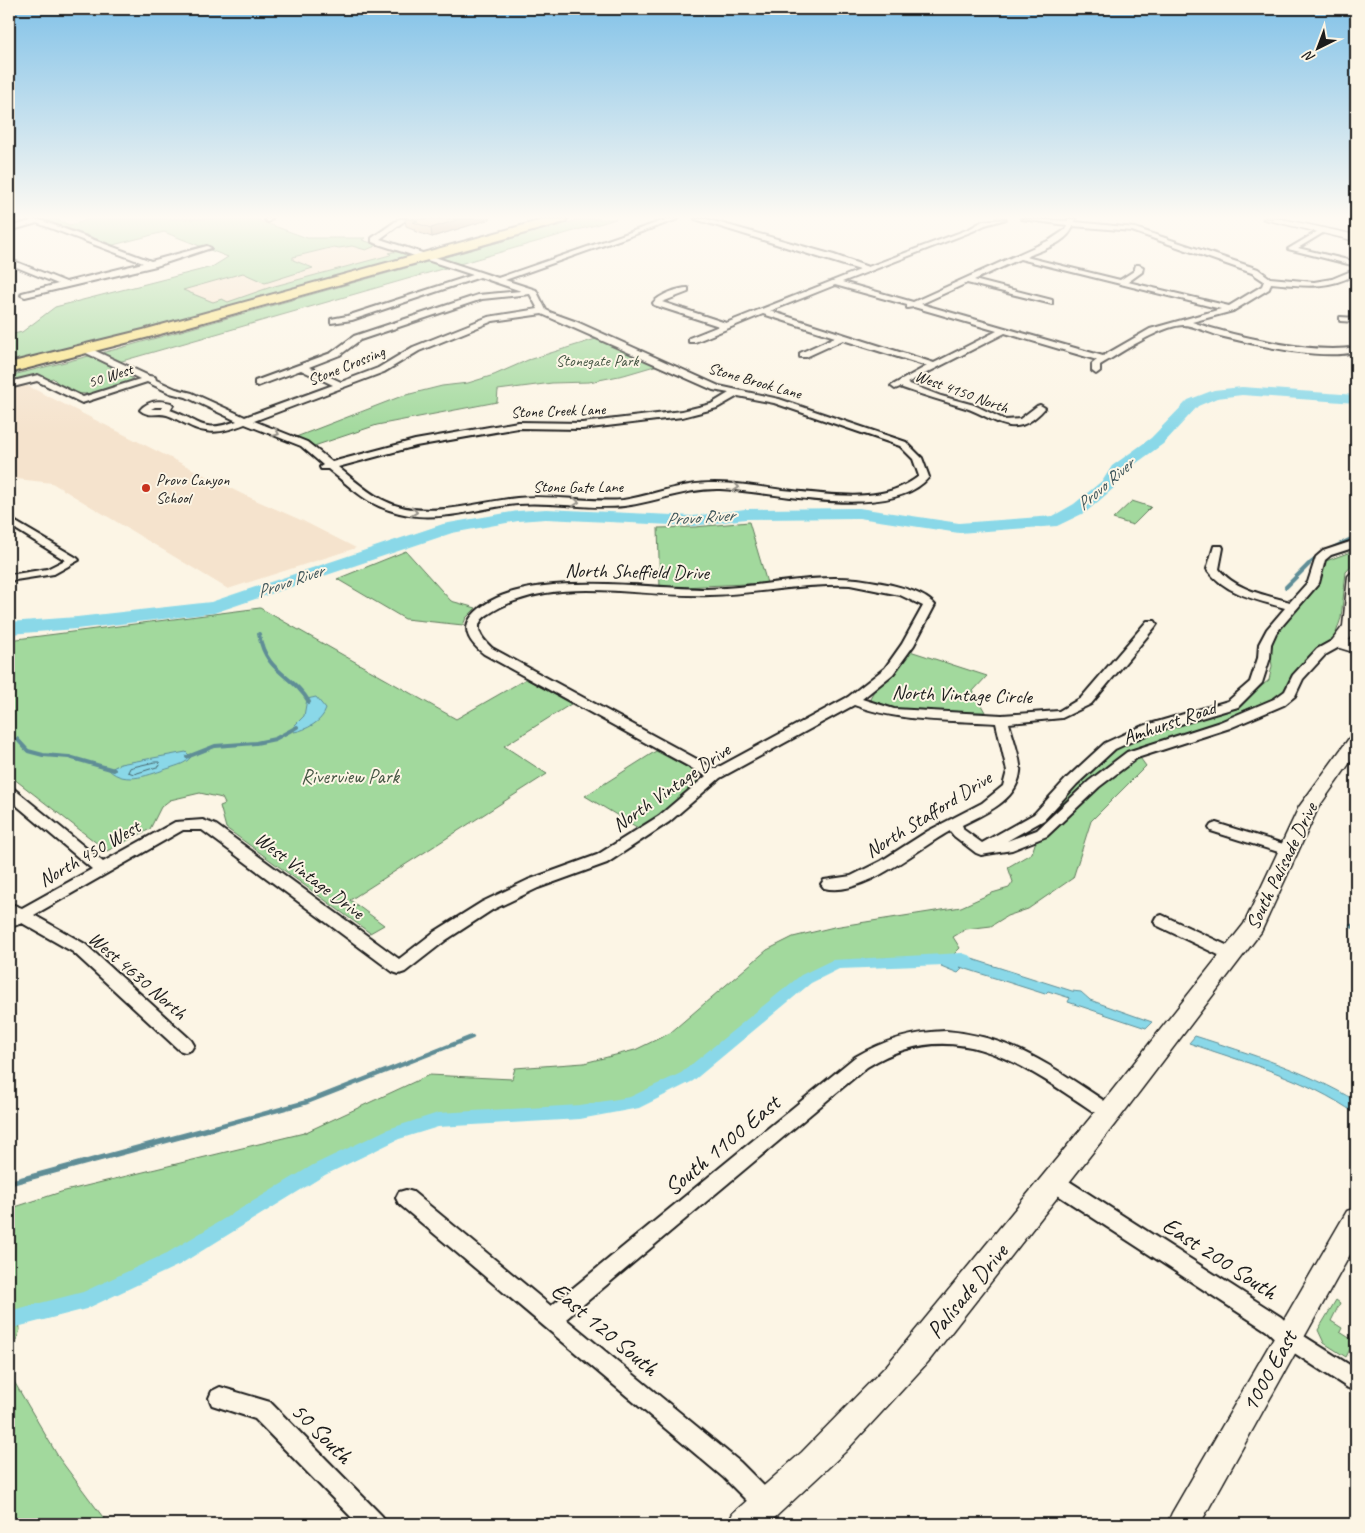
<svg xmlns="http://www.w3.org/2000/svg" width="1365" height="1533" viewBox="0 0 1365 1533" font-family="Caveat,sans-serif">
<style>
.built{fill:#f5e3cd}
.green{fill:#a2d99d;stroke:#5f7a5c}
.water{fill:#8ad8e8;stroke:#5e8d96}
.lines{fill:none;stroke-linecap:round;stroke-linejoin:round}
.shore{stroke:#48676e;stroke-width:1}
.stream-far3{stroke:#5e8d96;stroke-width:2.5}
.stream-far2{stroke:#5e8d96;stroke-width:4}
.stream-far1{stroke:#5e8d96;stroke-width:4.5}
.stream{stroke:#5e8d96;stroke-width:5.5}
.canal{fill:#8ad8e8;fill-rule:evenodd}
.river{fill:#8ad8e8;fill-rule:evenodd}
.street-casing{stroke:#1c1c1c;stroke-width:4}
.secondary-casing{stroke:#1c1c1c;stroke-width:3}
.highway-casing{stroke:#1c1c1c;stroke-width:4}
.street{fill:#fcf5e5;fill-rule:evenodd}
.secondary{fill:#fcf5e5;fill-rule:evenodd}
.highway{fill:#f8e281;fill-rule:evenodd}
.wall{fill:#c5a081;stroke:#1c1c1c}
.shaded-wall{fill:#a08269;stroke:#1c1c1c}
.building{fill:#e5ba96;stroke:#1c1c1c}
.oneway{stroke:#97938b}
.poi-dot{fill:#c8321e;stroke:#fcf5e5;stroke-width:2}
.labels{text-anchor:middle;stroke-width:4;stroke-linejoin:round;paint-order:stroke}
.far-park-label{font-size:16px;fill:#445543;stroke:#fcf5e5}
.far-street-label{font-size:16px;fill:#1c1c1c;stroke:#fcf5e5}
.far-poi-label{font-size:16px;fill:#1c1c1c;stroke:#fcf5e5;text-anchor:start}
.far-water-label{font-size:18px;font-style:italic;fill:#3d5459;stroke:#fcf5e5}
.street-label{font-size:20px;fill:#1c1c1c;stroke:#fcf5e5}
.park-label{font-size:20px;fill:#445543;stroke:#fcf5e5}
.near-street-label{font-size:24px;fill:#1c1c1c;stroke:#fcf5e5}
</style>
<rect width="100%" height="100%" fill="#fcf5e5"/>
<filter id="ink" filterUnits="userSpaceOnUse"><feTurbulence type="fractalNoise" baseFrequency=".02" numOctaves="2"/><feDisplacementMap in="SourceGraphic" scale="10" xChannelSelector="R" yChannelSelector="G"/><feConvolveMatrix kernelMatrix="1 2 1 2 8 2 1 2 1" color-interpolation-filters="sRGB"/></filter>
<g filter="url(#ink)">
<g class="built">
<path d="M362 240 401 253 213 307 116 309 291 258Z"/>
<path d="M24 384 242 494 303 521 356 548 228 589 52 483 9 478V388Z"/>
</g>
<g class="green">
<path d="M43 219H54L70 225 92 219H255L307 238H365L362 240 378 245 366 250 352 246 339 248 334 247 293 257V260L313 268 265 283 243 273 183 290 213 302 222 299 228 302 271 287 390 255 391 254 388 253C395 251 403 251 408 257L155 327 9 363V335L22 332 55 307 212 267 228 257 164 232 113 245Z"/>
<path d="M581 219H616L108 365 133 379 129 382C101 391 77 405 53 378L9 389V376L117 349Z"/>
<path d="M599 338 658 365 624 375 589 382 552 383 498 390 497 402 377 425 314 446 296 437 402 396 442 386 468 383 494 375 528 360Z"/>
<path d="M1132 501 1151 507 1133 525 1113 519Z"/>
<path d="M749 522 767 583 660 588 658 528 695 527Z"/>
<path d="M1356 550V561L1346 572 1341 618 1336 633 1332 639 1311 654 1288 688 1275 699 1238 717 1135 751 1146 766 1091 821 1073 878 1028 909 1007 916 991 926 966 929 953 937 960 948 953 955 849 960 817 970 685 1073 636 1098 599 1106 435 1117 374 1140 263 1200 171 1256 86 1293 19 1312 20 1330 9 1360V1209L61 1192 304 1133 429 1075 512 1079 515 1068 584 1063 635 1050 670 1033 767 950 793 937 834 927 961 907 992 893 1009 888 1013 882 1008 867 1032 853 1045 813 1114 748 1240 704 1269 680 1272 666 1270 649 1272 638 1284 620 1305 602 1318 584 1326 561Z"/>
<path d="M406 551 451 601 476 608 466 618 463 625 405 619 337 579Z"/>
<path d="M260 608 456 719 526 679 571 704 504 746 547 774 350 900 384 925 370 933 226 828 220 806 225 804 222 798 200 793 170 800 161 807 150 829 107 851 9 775V640Z"/>
<path d="M910 651 987 676 973 691 985 712H904L873 703 870 698 874 691 892 673Z"/>
<path d="M656 751 692 770 698 775 696 785 653 821 640 829 585 796Z"/>
<path d="M1336 1300 1340 1303 1331 1321 1342 1328 1340 1332 1354 1341 1346 1357 1324 1343 1318 1330Z"/>
<path d="M9 1373 59 1458 108 1524H9Z"/>
</g>
<g class="water">
<path d="M316 697 326 709C322 722 306 730 294 732V726L304 716 307 699Z"/>
<path d="M186 752 191 757C185 764 178 765 170 768 150 774 126 786 109 770L120 764Z"/>
<path d="M953 955 969 958 1072 991 1081 992 1090 1000 1152 1022 1146 1028 1068 1002 1070 998 1048 991 1045 994 960 967 962 969 958 973 941 966Z"/>
<path d="M1195 1036C1251 1054 1306 1071 1356 1101V1114C1306 1078 1246 1063 1189 1043Z"/>
</g>
<g class="lines">
<path class="shore" d="M155 762H159L160 766 134 774 128 772 130 768Z"/>
<path class="stream-far3" d="M1307 565 1325 551 1356 536"/>
<g class="stream-far2">
<path d="M1286 587 1309 564"/>
<path d="M259 634C266 674 293 674 309 702"/>
<path d="M17 739 28 751 43 755 69 757 114 770"/>
<path d="M187 757 215 746 256 743 275 739 297 727"/>
</g>
<g class="stream-far1">
<path d="M1351 926 1356 927"/>
<path d="M208 1129 307 1102 472 1037"/>
</g>
<path class="stream" d="M9 1183 212 1128"/>
<path class="canal" d="M962 953 971 956 973 960 971 964 839 969 811 983 693 1081 639 1108 580 1119 438 1127 399 1139 325 1175 179 1265 86 1309 9 1329V1311L83 1292 167 1253 313 1165 388 1129 438 1113 580 1105 630 1097 681 1073 801 975 832 960Z"/>
<path class="river" d="M1242 387 1356 395V403L1242 395 1217 398 1198 406 1163 444 1124 472 1115 487 1086 512 1057 526 959 533 859 518 745 519 693 526 546 519 518 521 452 533 214 613 77 629 9 634V622L77 617 211 602 443 524 518 511 546 509 693 516 745 509 859 508 959 523 1053 516 1074 504 1103 480 1112 466 1151 438 1188 400 1214 390Z"/>
<g class="street-casing">
<g id="street">
<path d="M29 219 40 220 151 261 207 246 211 248 156 266 25 297 21 295 22 293 58 284 9 264V259L66 282 143 263 37 223 9 231V227L31 221Z"/>
<path d="M272 219 268 222 265 220V219Z"/>
<path d="M399 219H407L380 239 498 278 668 219H678L505 280 536 290 546 310 552 313 577 322 719 386 779 399 906 442 922 458 929 477C891 523 773 491 720 489 687 488 656 502 624 506 589 510 553 501 518 504 482 507 445 521 409 515 370 508 358 493 328 469H321L320 467 323 465 301 446 245 424C224 432 209 436 188 425 181 422 174 417 167 415 157 412 149 418 140 410 148 400 160 400 171 403L173 405 170 410C202 421 200 434 237 421L186 397 170 393 147 382 82 403 37 381 9 388V382L38 375 83 397 140 379 82 351 81 349 85 346 149 376 155 377 156 380 176 389 192 393 245 417 333 385 301 370 258 386 255 385V381L331 353 354 336 478 295 521 291 480 277 352 320 331 323V319L347 316 473 275 372 242V238ZM530 294 538 309 488 317 413 347 378 368 341 382 309 367 340 355 360 340 482 299ZM542 314 713 390 729 393 711 404 682 411 582 423 518 422 415 440 332 462 307 442 254 421 384 372 419 351 493 321ZM738 396 774 403 900 446 913 459 919 476C882 506 827 494 783 490 752 486 720 480 689 485 667 488 645 497 623 500 588 503 552 494 517 498 482 502 447 513 412 509 381 505 361 486 338 467L416 446 518 428 582 429 682 417 717 408ZM155 407H162L161 409H151Z"/>
<path d="M695 219H706L834 255 868 267 969 229 983 221 1006 219 985 225 973 231 842 282 913 302 1050 240 1065 230 1067 225 1021 219 1068 221V219H1075V222L1135 228 1258 269 1270 278 1314 282 1332 279 1356 269V274C1328 290 1302 286 1271 283L1269 289 1233 311 1192 322C1233 336 1314 355 1356 347V352C1317 360 1259 345 1220 336 1210 333 1192 325 1183 325 1160 326 1121 353 1100 365V371L1096 374 1092 371V364L1097 360 1005 333 907 383 941 396 974 405 1005 420 1020 419 1037 406 1040 405 1045 408C1014 443 998 419 966 408 944 401 922 395 900 387L895 389 891 386 927 366 843 340 806 357H800V353L835 337 763 314 695 342H689V338L719 326 654 305 653 303C659 295 678 288 688 288V292L662 302 726 323 860 270ZM1073 226 1132 231 1252 273 1264 281 1262 286 1229 306 1128 282 1142 272 1143 267 1139 265H1136L1134 271 1120 280 1026 257C1041 250 1068 243 1073 226ZM1020 259 1221 309 1150 329 1103 356 921 304 967 283 1052 304V300L974 280ZM835 285 907 305V308L914 307 997 331 934 363 770 311Z"/>
<path d="M1320 230 1326 231 1298 248 1356 262V266L1288 249Z"/>
<path d="M1340 317 1356 318V322L1340 321Z"/>
<path d="M9 518 77 558 79 560 54 574 9 581V575L47 569 65 560 9 525Z"/>
<path d="M1356 540V547L1331 555 1325 560 1319 583 1276 633 1271 644 1270 658 1262 683 1238 707 1150 733 1115 749 1077 784 1044 820 1007 841 1037 830 1089 781 1127 752 1220 722 1274 699 1285 691 1293 675 1317 649 1335 639H1343L1345 642 1343 645 1325 655 1303 679 1295 696 1284 705 1230 728 1137 758 1099 787 1047 836 1012 850 981 855 976 853 954 836 950 831C918 848 862 898 824 888L821 884 824 880 851 876 881 861 928 831 982 803 1003 786 1007 771 996 723C948 720 899 722 854 705L720 778 669 822 607 863 538 888 492 910 446 940 405 972 399 974 393 972 202 830H183L34 915 85 944 191 1040 194 1045 191 1050 185 1052 179 1050 73 952 22 923 9 928V903L22 908 92 869 9 799V788L14 789 103 862 175 822 203 820 216 825 399 959 434 932 482 902 528 880 597 855 659 816 706 776 484 654C472 644 460 631 472 616 513 566 648 589 706 589 756 588 808 574 857 579 878 582 921 588 935 605L914 645 893 674 862 699 894 709 1002 715 1059 711 1081 698 1147 621H1155L1157 624 1155 627 1091 704 1062 718 1009 723C1012 735 1022 761 1020 772 1017 801 984 814 962 825L964 830 982 843 1034 814 1067 778 1105 743 1140 727 1228 701 1250 682 1258 658 1259 644 1267 629 1285 608C1257 600 1225 594 1207 569L1214 546H1222L1223 548 1219 569C1235 590 1266 595 1290 602L1308 582 1316 557 1323 551ZM850 585 900 595 923 606 902 644 885 668 848 697 715 769 492 648C482 639 471 626 487 615 551 572 637 598 710 595 756 594 803 583 850 585Z"/>
<path d="M1216 823 1293 847 1295 850 1293 853 1288 855 1211 831 1209 828 1211 825Z"/>
<path d="M1162 915 1239 951 1241 955 1239 959 1233 961 1227 959 1156 925 1154 921 1156 917Z"/>
<path d="M946 1031C1014 1036 1060 1072 1115 1108L1118 1113 1115 1118 1109 1120 1103 1118C1027 1068 958 1011 867 1067L566 1319 740 1462 775 1497 779 1505 775 1513 767 1517 759 1513 724 1478 399 1204 396 1198 399 1192 406 1190 413 1192 551 1306 855 1057C884 1040 912 1032 946 1031Z"/>
<path d="M1054 1174 1061 1176 1281 1317 1296 1331 1356 1369V1391L1348 1388 1282 1345 1267 1331 1047 1188 1045 1182 1047 1176Z"/>
<path d="M220 1387 270 1402 382 1516 386 1524H358L255 1419 212 1405 209 1398 212 1391Z"/>
</g>
</g>
<g class="secondary-casing">
<g id="secondary">
<path d="M1263 219H1282L1356 235V241Z"/>
<path d="M1356 571V630L1349 640 1356 642V653L1333 646 1331 642 1343 626 1348 576 1351 573Z"/>
<path d="M1356 735V754L1318 808 1261 932 1118 1120 928 1362 845 1452 768 1524H728L733 1513 802 1452 887 1365 1100 1106 1244 924 1299 807 1350 737Z"/>
<path d="M1356 1208V1244L1200 1524H1167L1172 1513 1347 1211Z"/>
</g>
</g>
<g class="highway-casing">
<path id="highway" d="M546 219H567L565 222 153 336 9 373V363L143 330Z"/>
</g>
<use href="#street" class="street"/>
<use href="#secondary" class="secondary"/>
<use href="#highway" class="highway"/>
</g>
<path class="wall" d="M405 219H490L432 237 414 231V229L406 226Z"/>
<path class="shaded-wall" d="M460 219H490L432 237 431 228Z"/>
<path class="building" d="M412 219H460L431 228 413 222 418 221Z"/>
<defs><path id="oneway-chevron" d="M-2-3.5L2.5 0L-2 3.5" fill="none" stroke-width="1.6" stroke-linecap="round" stroke-linejoin="round" transform="scale(1.25)"/></defs>
<g class="oneway">
<use href="#oneway-chevron" transform="translate(276 433) rotate(22)"/>
<use href="#oneway-chevron" transform="translate(736 487) rotate(6)"/>
<use href="#oneway-chevron" transform="translate(576 502) rotate(4)"/>
<use href="#oneway-chevron" transform="translate(414 512) rotate(6)"/>
</g>
</g>
<linearGradient id="sky" x2="0" y2="1"><stop stop-color="#82c2e8"/><stop offset="0.5" stop-color="#fefaf3"/><stop offset="1" stop-color="#fefaf3" stop-opacity="0"/></linearGradient>
<rect width="1365" height="434" fill="url(#sky)"/>
<circle class="poi-dot" cx="146" cy="488" r="5"/>
<g class="labels">
<g class="far-park-label">
<text x="597" y="366">Stonegate Park</text>
</g>
<g class="far-street-label">
<text transform="translate(346 365) rotate(-22)" y="6">Stone Crossing</text>
<text transform="translate(110 375) rotate(-18)" y="6">50 West</text>
<text transform="translate(755 380) rotate(16)" y="6">Stone Brook Lane</text>
<text transform="translate(962 391) rotate(20)" y="6">West 4150 North</text>
<text transform="translate(558 410) rotate(-2)" y="6">Stone Creek Lane</text>
<text x="578" y="492">Stone Gate Lane</text>
</g>
<g class="far-poi-label">
<text x="156" y="485">Provo Canyon<tspan x="156" dy="18">School</tspan></text>
</g>
<g class="far-water-label">
<text transform="translate(1105 484) rotate(-41)" y="6">Provo River</text>
<text transform="translate(700 517) rotate(-4)" y="6">Provo River</text>
<text transform="translate(290 581) rotate(-19)" y="6">Provo River</text>
</g>
<g class="street-label">
<text transform="translate(637 571) rotate(1)" y="7">North Sheffield Drive</text>
<text transform="translate(962 694) rotate(2)" y="7">North Vintage Circle</text>
<text transform="translate(1169 722) rotate(-19)" y="7">Amhurst Road</text>
<text transform="translate(671 787) rotate(-35)" y="7">North Vintage Drive</text>
<text transform="translate(928 814) rotate(-32)" y="7">North Stafford Drive</text>
<text transform="translate(89 853) rotate(-30)" y="7">North 450 West</text>
<text transform="translate(1281 866) rotate(-64)" y="7">South Palisade Drive</text>
<text transform="translate(310 875) rotate(37)" y="7">West Vintage Drive</text>
<text transform="translate(138 975) rotate(41)" y="7">West 4630 North</text>
</g>
<g class="park-label">
<text x="350" y="783">Riverview Park</text>
</g>
<g class="near-street-label">
<text transform="translate(722 1145) rotate(-40)" y="8">South 1100 East</text>
<text transform="translate(1220 1258) rotate(33)" y="8">East 200 South</text>
<text transform="translate(967 1291) rotate(-51)" y="8">Palisade Drive</text>
<text transform="translate(605 1329) rotate(40)" y="8">East 120 South</text>
<text transform="translate(1269 1371) rotate(-61)" y="8">1000 East</text>
<text transform="translate(322 1433) rotate(45)" y="8">50 South</text>
</g>
</g>
<rect width="1365" height="1533" fill="none" stroke="#fcf5e5" stroke-width="30"/>
<rect x="15" y="15" width="1335" height="1503" fill="none" stroke="#1c1c1c" stroke-width="2" filter="url(#ink)"/>
<g transform="translate(1318 48) rotate(222)" stroke="#fcf5e5" stroke-width="4" paint-order="stroke">
<path d="M0-4L9 19L0 12L-9 19Z" fill="#1c1c1c"/>
<text y="-8" font-size="14" font-weight="bold" text-anchor="middle" fill="#1c1c1c">N</text>
</g>
</svg>
